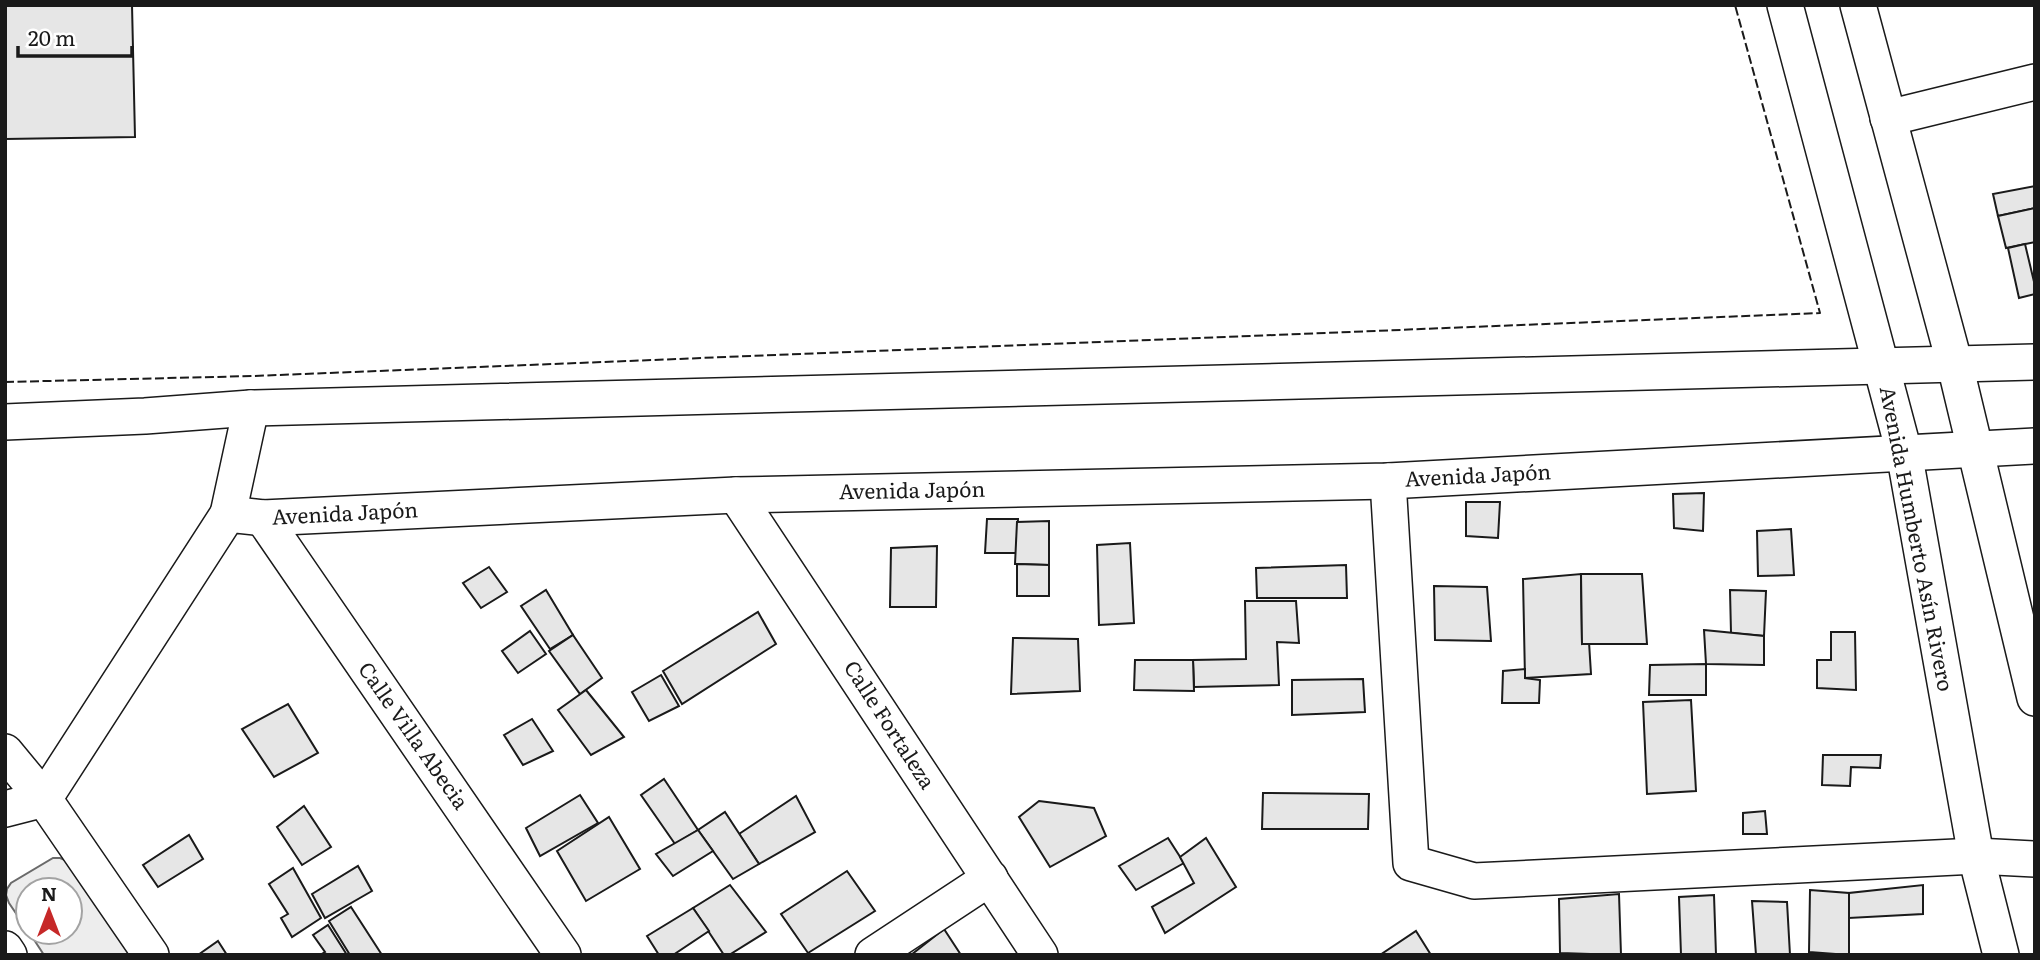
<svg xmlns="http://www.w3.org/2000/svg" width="2040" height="960" viewBox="0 0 2040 960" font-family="Literata,serif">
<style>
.built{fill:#ededed;stroke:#6a6a6a;stroke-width:2}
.building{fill:#e6e6e6;stroke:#1a1a1a;stroke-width:2}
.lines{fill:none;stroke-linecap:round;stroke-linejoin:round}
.street-casing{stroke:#1a1a1a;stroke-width:38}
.street{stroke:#fff;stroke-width:35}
.fence{stroke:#1a1a1a;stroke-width:2;stroke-dasharray:9 3.5;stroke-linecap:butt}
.labels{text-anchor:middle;stroke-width:5;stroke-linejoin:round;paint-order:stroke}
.street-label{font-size:21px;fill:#1a1a1a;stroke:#fff}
</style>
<rect width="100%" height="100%" fill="#fff"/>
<path class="built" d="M53 858H60L65 860 131 955H44L29 932H70V890H28V931L9 903 6 895 7 889 11 883Z"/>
<g class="building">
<path d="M5 5H132L135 137 5 139Z"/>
<path d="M2035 186V208L1998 216 1993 194Z"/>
<path d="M2035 208V242L2006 248 1998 216Z"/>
<path d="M2025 244 2035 286V294L2019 298 2008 248Z"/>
<path d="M1704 493 1703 531 1674 528 1673 494Z"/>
<path d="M1466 502H1500L1498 538 1466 536Z"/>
<path d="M987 519H1018L1016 553H985Z"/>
<path d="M1049 521V565L1015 564 1017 522Z"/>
<path d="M1791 529 1794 575 1758 576 1757 531Z"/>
<path d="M1130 543 1134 623 1099 625 1097 545Z"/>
<path d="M937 546 936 607H890L891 548Z"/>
<path d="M1017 564 1049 565V596H1017Z"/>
<path d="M1346 565 1347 598H1257L1256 568Z"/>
<path d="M489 567 507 592 481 608 463 583Z"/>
<path d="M1581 574 1582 644 1589 642 1591 674 1525 678 1523 579Z"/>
<path d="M1581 574H1642L1647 644H1582Z"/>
<path d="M1434 586 1487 587 1491 641 1435 640Z"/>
<path d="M546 590 573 635 550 649 521 606Z"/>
<path d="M1730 590 1766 591 1764 636 1731 633Z"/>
<path d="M1245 601H1296L1299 643 1277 642 1279 685 1194 687 1193 660 1246 659Z"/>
<path d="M758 612 776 644 682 704 663 671Z"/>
<path d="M1704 630 1764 636V665L1706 664Z"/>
<path d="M530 631 546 654 518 673 502 651Z"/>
<path d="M1831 632H1855L1856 690 1817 688V660H1831Z"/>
<path d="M573 635 602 678 580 694 549 651Z"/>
<path d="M1013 638 1078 639 1080 691 1011 694Z"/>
<path d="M1135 660H1193L1194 691 1134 690Z"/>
<path d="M1706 664V695H1649L1650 665Z"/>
<path d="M1525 669V678L1540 680 1539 703H1502L1503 671Z"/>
<path d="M661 675 679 706 649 721 632 692Z"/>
<path d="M1363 679 1365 712 1292 715V680Z"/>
<path d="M586 690 624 737 591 755 558 710Z"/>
<path d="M1691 700 1696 791 1647 794 1643 702Z"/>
<path d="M288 704 318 753 274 777 242 729Z"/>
<path d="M532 719 553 751 523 765 504 735Z"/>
<path d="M1823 755H1881L1880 768 1851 767 1850 786 1822 785Z"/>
<path d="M664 779 698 830 675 844 641 795Z"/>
<path d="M1263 793 1369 794 1368 829H1262Z"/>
<path d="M580 795 598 823 540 856 526 828Z"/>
<path d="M796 796 815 832 759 864 739 834Z"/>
<path d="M1039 801 1094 808 1106 836 1050 867 1019 817Z"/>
<path d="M304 806 331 847 302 865 277 827Z"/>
<path d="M1765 811 1767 834H1743V813Z"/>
<path d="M725 812 759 864 733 879 698 830Z"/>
<path d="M609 817 640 869 586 901 557 851Z"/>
<path d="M698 830 713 851 673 876 656 854Z"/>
<path d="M189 835 203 859 158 887 143 865Z"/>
<path d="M1168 838 1184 863 1136 890 1119 866Z"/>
<path d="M1206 838 1236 887 1165 933 1152 907 1194 883 1180 857Z"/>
<path d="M358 866 372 891 325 918 312 894Z"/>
<path d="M293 868 321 918 292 937 281 918 288 914 269 884Z"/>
<path d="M847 871 875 911 808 953 781 914Z"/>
<path d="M730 885 766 932 729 955H724L693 908Z"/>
<path d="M1923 885V914L1849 918V893Z"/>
<path d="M1810 890 1849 893V955L1809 952Z"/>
<path d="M1619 894 1621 955 1560 953 1559 899Z"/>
<path d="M1714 895 1716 955H1681L1679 897Z"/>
<path d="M1752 901 1787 902 1790 955H1756Z"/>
<path d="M351 907 382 955H350L329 921Z"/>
<path d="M693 908 709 931 673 955H659L647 936Z"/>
<path d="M328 925 347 955H320L325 952 313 935Z"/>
<path d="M944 929 961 955H911Z"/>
<path d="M1416 931 1431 955H1380Z"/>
<path d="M218 941 227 955H198Z"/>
</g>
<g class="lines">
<g class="street-casing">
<g id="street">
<path d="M1785 5 1904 452 1976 856 2001 955"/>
<path d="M1858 5 1955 365 2035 698"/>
<path d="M1888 118 2035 82"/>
<path d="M5 422 145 416 251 408 2035 362"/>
<path d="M1388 481 1411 863 1474 881 1976 856 2035 859"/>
<path d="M736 495 1040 955"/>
<path d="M228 514 251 408"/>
<path d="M263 518 563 955"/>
<path d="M5 752 44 799 151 955"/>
<path d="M5 809 44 799 228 514 263 518 736 495 1388 481 2035 446"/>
<path d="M5 949 9 955"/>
<path d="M873 955 990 878"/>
</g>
</g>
<use href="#street" class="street"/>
<path class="fence" d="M5 382 254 376 1820 313 1735 5"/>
</g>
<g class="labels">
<g class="street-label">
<text transform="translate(1478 476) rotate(-3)" y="7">Avenida Japón</text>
<text transform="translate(912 491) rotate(-1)" y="7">Avenida Japón</text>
<text transform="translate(345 514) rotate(-3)" y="7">Avenida Japón</text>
<text transform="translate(1916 539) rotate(79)" y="7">Avenida Humberto Asín Rivero</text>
<text transform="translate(889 725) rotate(57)" y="7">Calle Fortaleza</text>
<text transform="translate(413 736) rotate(55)" y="7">Calle Villa Abecia</text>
</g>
</g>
<rect width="2040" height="960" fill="none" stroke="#1a1a1a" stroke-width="14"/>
<g transform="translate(49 911)"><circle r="33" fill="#ffffff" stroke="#a3a3a3" stroke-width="2"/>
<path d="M0-5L12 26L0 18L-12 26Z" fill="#c62828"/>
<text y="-10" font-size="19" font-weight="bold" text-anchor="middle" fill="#1a1a1a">N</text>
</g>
<path d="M18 46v10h114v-10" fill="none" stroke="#1a1a1a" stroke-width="3.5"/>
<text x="28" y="46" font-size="21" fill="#1a1a1a" stroke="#ffffff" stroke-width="5" paint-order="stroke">20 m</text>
</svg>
